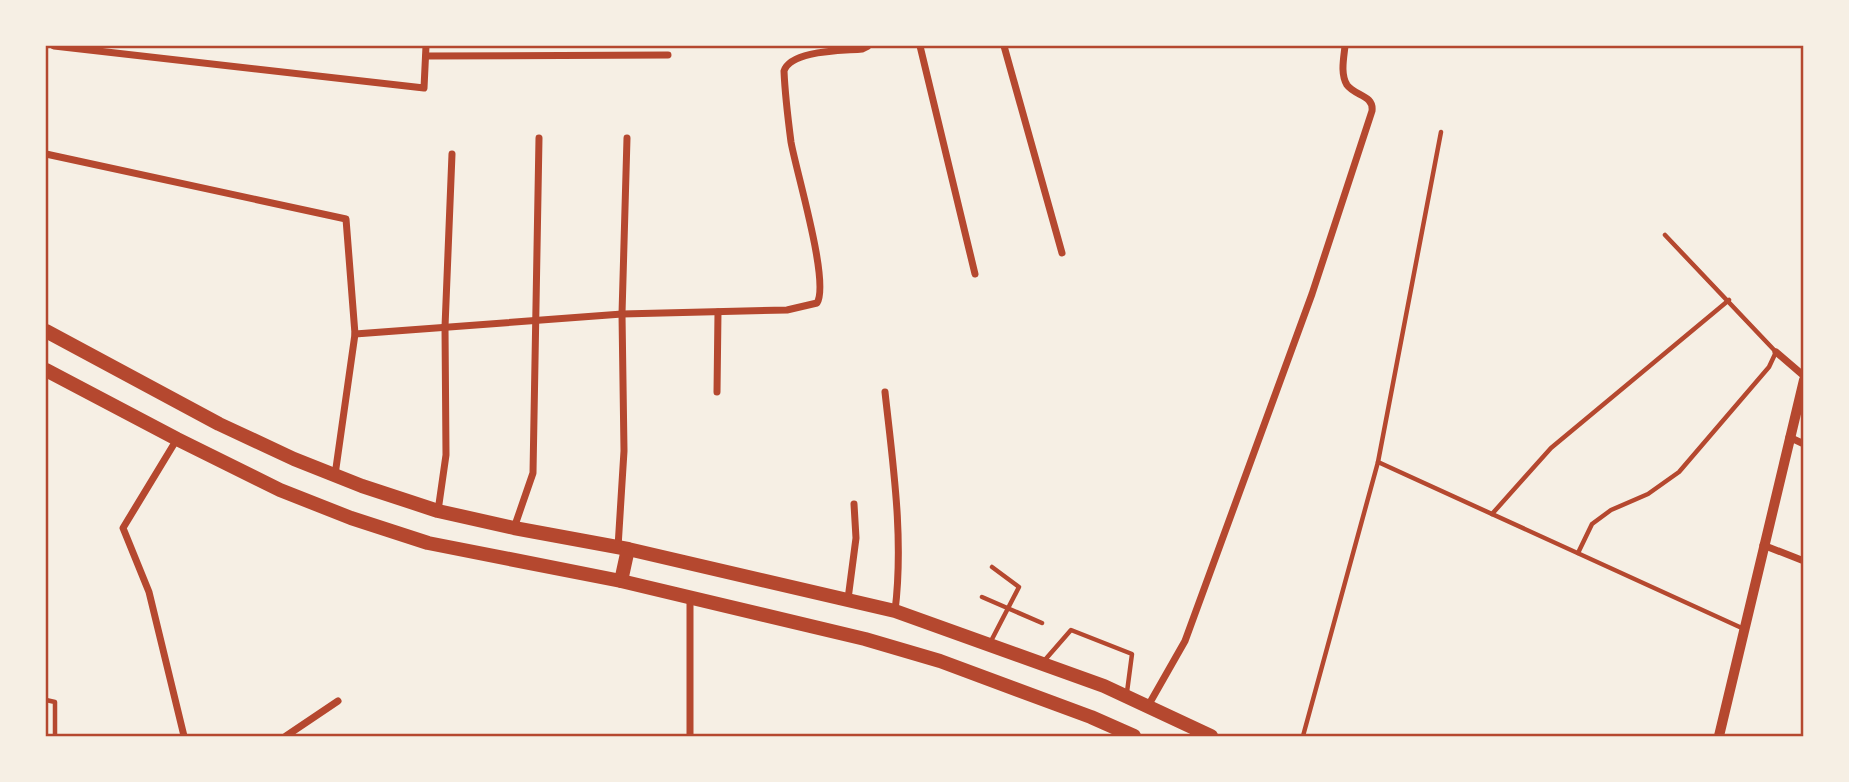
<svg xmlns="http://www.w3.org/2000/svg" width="1849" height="782" viewBox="0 0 1849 782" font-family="'Source Sans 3',sans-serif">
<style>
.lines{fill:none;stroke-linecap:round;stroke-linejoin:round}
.service{stroke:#b5482f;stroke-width:4.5}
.minor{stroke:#b5482f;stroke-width:7}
.tertiary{stroke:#b5482f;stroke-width:10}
.primary{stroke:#b5482f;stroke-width:14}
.neatline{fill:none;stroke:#b5482f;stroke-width:2.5}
</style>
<rect width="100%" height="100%" fill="#f6efe4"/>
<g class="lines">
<g class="service">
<path d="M1378 462 1744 629"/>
<path d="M1492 514 1551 448 1729 300"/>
<path d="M1578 553 1592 524 1611 510 1648 494 1679 472 1769 367 1776 352 1665 235"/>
<path d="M982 597 1042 623"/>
<path d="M990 643 1019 587 992 567"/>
<path d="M1044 661 1071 630 1132 654 1127 692"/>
<path d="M46 700 55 702V736"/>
<path d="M1303 736 1378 462 1441 132"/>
</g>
<g class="minor">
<path d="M54 46 424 88 426 46"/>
<path d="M920 46 975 274"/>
<path d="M1004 46 1062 253"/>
<path d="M426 56 668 55"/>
<path d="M46 154 346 219 355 334 335 475"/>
<path d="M355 334 622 314 787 310 817 303C830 282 796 171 791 142 788 119 785 94 784 71 791 50 842 51 862 49L868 46"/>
<path d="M1776 352 1804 376"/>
<path d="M717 392 718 312"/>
<path d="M885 392C893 465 904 538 895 611"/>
<path d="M1789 437 1804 444"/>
<path d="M177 439 123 528 149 592 184 736"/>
<path d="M438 511 446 455 445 327 452 154"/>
<path d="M514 528 533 473 539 138"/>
<path d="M1763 545 1804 561"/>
<path d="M618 547 624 451 622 314 627 138"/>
<path d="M690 599V736"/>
<path d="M848 599 856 538 854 504"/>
<path d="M1148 706 1185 641 1312 294 1372 111C1374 95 1355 96 1347 85 1340 74 1344 57 1345 46"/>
<path d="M286 736 338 701"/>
</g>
<path class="tertiary" d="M1719 736 1804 380"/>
<g class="primary">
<path d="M46 331 219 424 294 459 362 486 438 511 514 528 628 549 895 611 1104 686 1211 736"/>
<path d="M46 370 177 439 280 490 351 518 428 543 621 581 865 639 940 661 1091 717 1134 736"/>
<path d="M621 581 628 549"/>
</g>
</g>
<rect width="1849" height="782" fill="none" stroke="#f6efe4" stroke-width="94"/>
<rect x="47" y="47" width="1755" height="688" class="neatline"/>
</svg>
